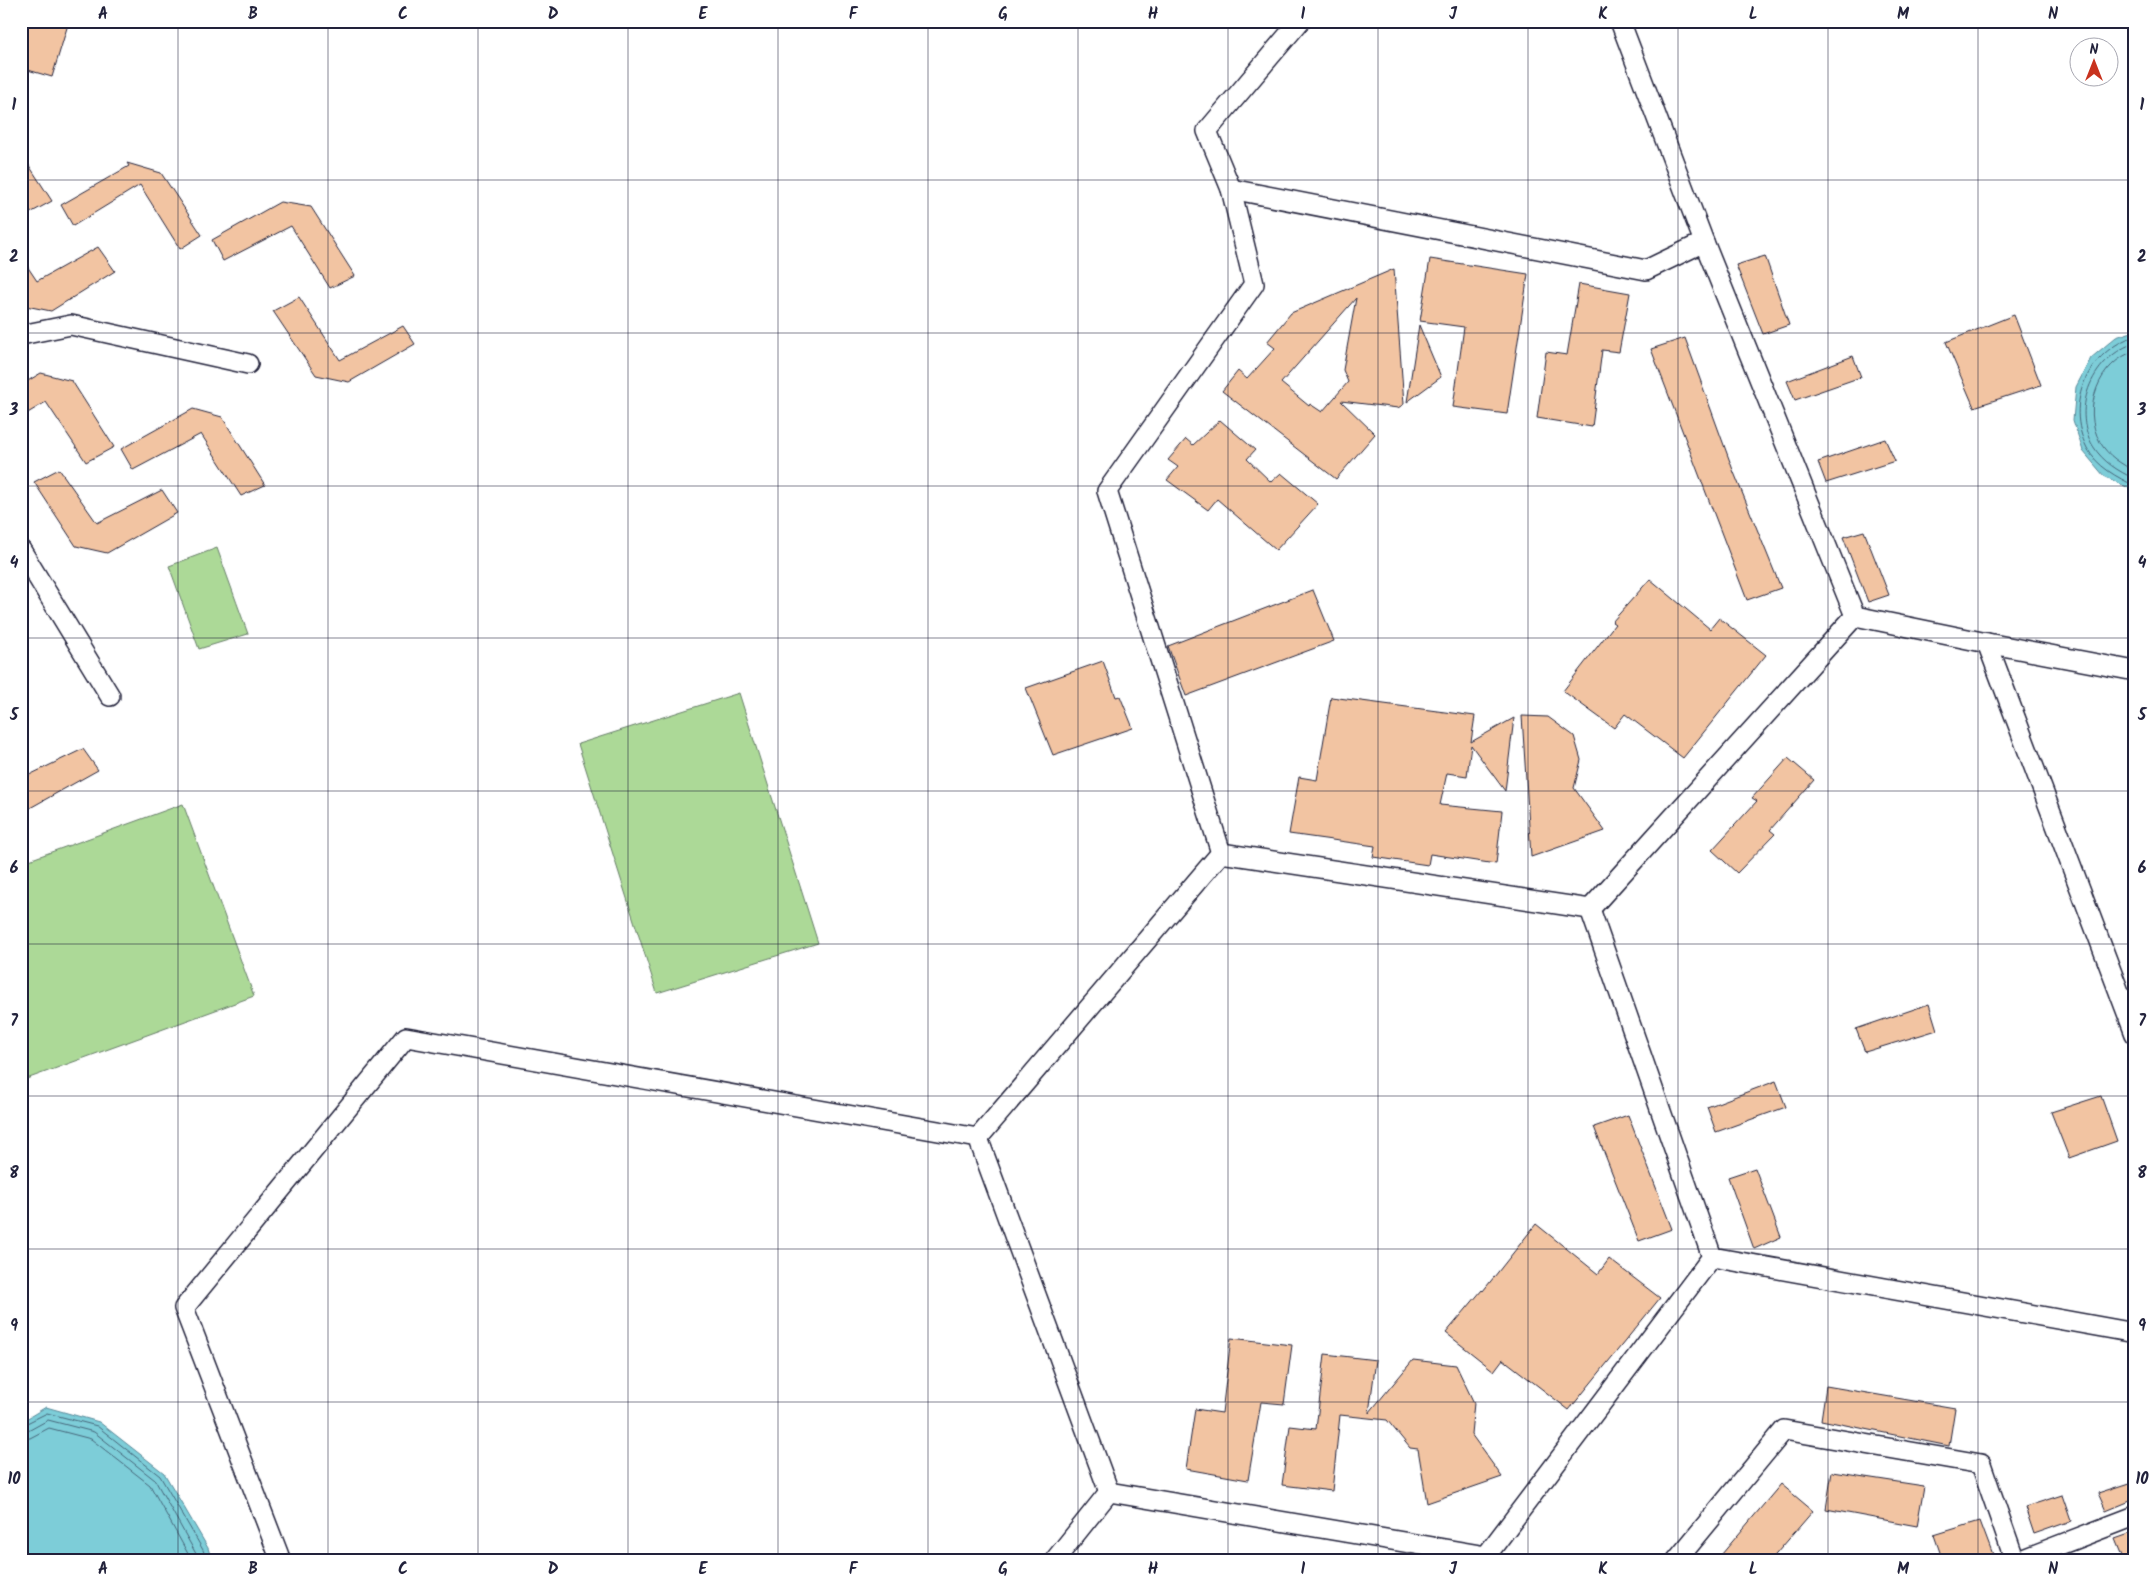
<svg xmlns="http://www.w3.org/2000/svg" width="2156" height="1582" viewBox="0 0 2156 1582" font-family="Kalam,sans-serif">
<style>
.garden{fill:#acd997;stroke:#677e69}
.water{fill:#7dcdd8;stroke:#598999}
.lines{fill:none;stroke-linecap:round;stroke-linejoin:round}
.shore{stroke:#46667a;stroke-width:1}
.building{fill:#f2c4a2;stroke:#22223b;fill-rule:evenodd}
.street-casing{stroke:#22223b;stroke-width:22}
.street{stroke:#fff;stroke-width:19}
.grid{fill:none;stroke:#22223b;stroke-width:1;stroke-opacity:0.55}
.neatline{fill:none;stroke:#22223b;stroke-width:2}
.grid-label{font-size:16px;text-anchor:middle;font-weight:bold;fill:#22223b}
</style>
<rect width="100%" height="100%" fill="#fff"/>
<filter id="ink" filterUnits="userSpaceOnUse"><feTurbulence type="fractalNoise" baseFrequency=".02" numOctaves="2"/><feDisplacementMap in="SourceGraphic" scale="10" xChannelSelector="R" yChannelSelector="G"/><feConvolveMatrix kernelMatrix="1 2 1 2 8 2 1 2 1" color-interpolation-filters="sRGB"/></filter>
<g filter="url(#ink)">
<g class="garden">
<path d="M217 548 248 634 199 649 169 566Z"/>
<path d="M739 693 818 943 657 993 578 744Z"/>
<path d="M183 804 254 996 21 1081V863Z"/>
</g>
<g class="water">
<path d="M2135 331V491L2104 476 2083 451 2073 420 2076 387 2091 358 2116 337Z"/>
<path d="M46 1407 99 1422 164 1473 208 1548 212 1561H21V1422Z"/>
</g>
<g class="lines">
<g class="shore">
<path d="M2135 336C2088 351 2064 403 2087 448 2097 467 2117 477 2135 486"/>
<path d="M2135 343C2094 356 2070 407 2093 446 2103 462 2118 471 2135 479"/>
<path d="M2135 351C2099 362 2081 408 2100 442 2108 456 2121 464 2135 471"/>
<path d="M21 1426 47 1413 97 1426 160 1476 203 1550 207 1561"/>
<path d="M21 1432 28 1431 48 1420 94 1432 155 1480 200 1561"/>
<path d="M21 1439 30 1438 49 1428 91 1439 150 1485 192 1561"/>
</g>
</g>
<g class="building">
<path d="M21 21H69L52 77 21 68Z"/>
<path d="M21 153 52 201 21 218Z"/>
<path d="M127 163 161 173 202 235 180 249 140 185 73 226 61 205 129 166Z"/>
<path d="M280 202 311 207 355 276 330 288 291 226 223 261 212 240Z"/>
<path d="M98 247 115 271 51 311 21 305V257L37 281Z"/>
<path d="M1765 256 1789 325 1763 334 1736 265Z"/>
<path d="M1430 259 1528 274 1507 414 1453 407 1464 327 1420 321Z"/>
<path d="M1394 269 1404 404 1398 408 1341 401 1375 434 1336 479 1222 391 1238 371 1247 379 1275 348 1267 342 1291 313ZM1356 298 1343 370 1348 382 1322 412 1310 404 1309 406 1281 383Z"/>
<path d="M1579 284 1630 293 1619 352 1602 350 1592 427 1537 418 1546 352 1567 355Z"/>
<path d="M299 297 340 360 403 326 415 344 349 382 316 375 273 311Z"/>
<path d="M2014 315 2041 385 1974 407 1946 342Z"/>
<path d="M1419 325 1441 377 1407 402Z"/>
<path d="M1685 338 1733 470 1781 588 1747 600 1651 349Z"/>
<path d="M1853 356 1861 377 1795 400 1787 381Z"/>
<path d="M41 373 72 381 114 447 86 462 46 402 21 417V385Z"/>
<path d="M193 409 222 417 265 485 241 496 201 434 133 470 121 449Z"/>
<path d="M1220 420 1255 450 1247 459 1271 482 1281 473 1318 504 1276 550 1217 499 1208 510 1167 480 1178 467 1168 460 1186 439 1193 445Z"/>
<path d="M1885 439 1895 461 1826 483 1818 462Z"/>
<path d="M59 469 97 523 162 490 177 513 107 553 76 546 34 482Z"/>
<path d="M1864 531 1889 595 1868 602 1843 537Z"/>
<path d="M1650 579 1710 629 1719 618 1766 655 1683 758 1625 714 1614 728 1563 691 1615 624 1612 622Z"/>
<path d="M1313 590 1334 641 1186 696 1168 646Z"/>
<path d="M1103 661 1116 697 1120 696 1133 728 1053 755 1026 688Z"/>
<path d="M1331 697 1475 716 1471 742 1514 718 1505 791 1471 745 1467 776 1447 773 1440 805 1502 811 1496 864 1430 854 1428 865 1373 857 1375 846 1289 834 1299 777 1317 780Z"/>
<path d="M1522 716 1548 717 1574 736 1581 760 1574 788 1605 831 1531 857Z"/>
<path d="M83 749 98 770 21 813V779Z"/>
<path d="M1788 758 1814 780 1770 830 1775 834 1737 873 1712 850 1757 801 1752 798Z"/>
<path d="M1929 1004 1937 1030 1865 1052 1856 1029Z"/>
<path d="M1776 1081 1786 1107 1716 1132 1707 1107Z"/>
<path d="M2101 1096 2117 1141 2069 1158 2051 1112Z"/>
<path d="M1628 1115 1672 1229 1639 1241 1594 1127Z"/>
<path d="M1755 1168 1781 1237 1754 1249 1728 1177Z"/>
<path d="M1536 1224 1598 1274 1609 1259 1660 1298 1569 1410 1503 1359 1494 1371 1446 1333 1482 1290 1483 1291Z"/>
<path d="M1231 1338 1292 1345 1284 1404 1261 1402 1248 1480 1186 1469 1195 1409 1222 1413Z"/>
<path d="M1325 1354 1376 1360 1369 1413 1413 1360 1456 1365 1474 1403 1471 1434 1502 1477 1427 1503 1418 1449 1410 1448 1387 1420 1340 1415 1332 1491 1282 1485 1290 1426 1316 1429Z"/>
<path d="M1826 1386 1955 1408 1949 1446 1821 1420Z"/>
<path d="M1832 1472 1924 1486 1917 1526 1826 1509Z"/>
<path d="M2135 1481V1499L2106 1511 2098 1493Z"/>
<path d="M1781 1484 1813 1511 1770 1561H1716Z"/>
<path d="M2062 1495 2071 1521 2034 1534 2025 1507Z"/>
<path d="M1980 1521 1995 1561H1943L1934 1535Z"/>
<path d="M2135 1532V1561H2124L2115 1539Z"/>
</g>
<g class="lines">
<g class="street-casing">
<g id="street">
<path d="M1620 21 1704 242 1855 616 1987 643 2135 671"/>
<path d="M1231 189 1646 270 1704 242"/>
<path d="M21 335 71 325 248 364"/>
<path d="M21 550 110 696"/>
<path d="M1987 643 2135 1034"/>
<path d="M1221 853 1107 491 1254 284 1231 189 1207 131 1300 21"/>
<path d="M978 1138 1221 853 1590 909 1855 616"/>
<path d="M1712 1257 2135 1333"/>
<path d="M1109 1492 1486 1556 1487 1561"/>
<path d="M1486 1556 1712 1257 1590 909"/>
<path d="M281 1561 184 1308 406 1037 978 1138 1109 1492"/>
<path d="M1054 1561 1109 1492"/>
<path d="M1676 1561 1784 1430 1981 1464 2015 1561"/>
<path d="M2018 1561 2135 1516"/>
</g>
</g>
<use href="#street" class="street"/>
</g>
</g>
<path class="grid" d="M178 21V1561M328 21V1561M478 21V1561M628 21V1561M778 21V1561M928 21V1561M1078 21V1561M1228 21V1561M1378 21V1561M1528 21V1561M1678 21V1561M1828 21V1561M1978 21V1561M21 180H2135M21 333H2135M21 486H2135M21 638H2135M21 791H2135M21 944H2135M21 1096H2135M21 1249H2135M21 1402H2135"/>
<rect width="2156" height="1582" fill="none" stroke="#fff" stroke-width="55"/>
<g transform="translate(2094 62)"><circle r="24" fill="#ffffff" stroke="#a7a7b1"/>
<path d="M0-4L9 19L0 12L-9 19Z" fill="#c8321e"/>
<text y="-8" font-size="14" font-weight="bold" text-anchor="middle" fill="#22223b">N</text>
</g>
<rect x="28" y="28" width="2100" height="1526" class="neatline"/>
<g class="grid-label">
<text x="103" y="19">A</text>
<text x="253" y="19">B</text>
<text x="403" y="19">C</text>
<text x="553" y="19">D</text>
<text x="703" y="19">E</text>
<text x="853" y="19">F</text>
<text x="1003" y="19">G</text>
<text x="1153" y="19">H</text>
<text x="1303" y="19">I</text>
<text x="1453" y="19">J</text>
<text x="1603" y="19">K</text>
<text x="1753" y="19">L</text>
<text x="1903" y="19">M</text>
<text x="2053" y="19">N</text>
<text x="14" y="110">1</text>
<text x="2142" y="110">1</text>
<text x="14" y="262">2</text>
<text x="2142" y="262">2</text>
<text x="14" y="415">3</text>
<text x="2142" y="415">3</text>
<text x="14" y="568">4</text>
<text x="2142" y="568">4</text>
<text x="14" y="720">5</text>
<text x="2142" y="720">5</text>
<text x="14" y="873">6</text>
<text x="2142" y="873">6</text>
<text x="14" y="1026">7</text>
<text x="2142" y="1026">7</text>
<text x="14" y="1178">8</text>
<text x="2142" y="1178">8</text>
<text x="14" y="1331">9</text>
<text x="2142" y="1331">9</text>
<text x="14" y="1484">10</text>
<text x="2142" y="1484">10</text>
<text x="103" y="1574">A</text>
<text x="253" y="1574">B</text>
<text x="403" y="1574">C</text>
<text x="553" y="1574">D</text>
<text x="703" y="1574">E</text>
<text x="853" y="1574">F</text>
<text x="1003" y="1574">G</text>
<text x="1153" y="1574">H</text>
<text x="1303" y="1574">I</text>
<text x="1453" y="1574">J</text>
<text x="1603" y="1574">K</text>
<text x="1753" y="1574">L</text>
<text x="1903" y="1574">M</text>
<text x="2053" y="1574">N</text>
</g>
</svg>
